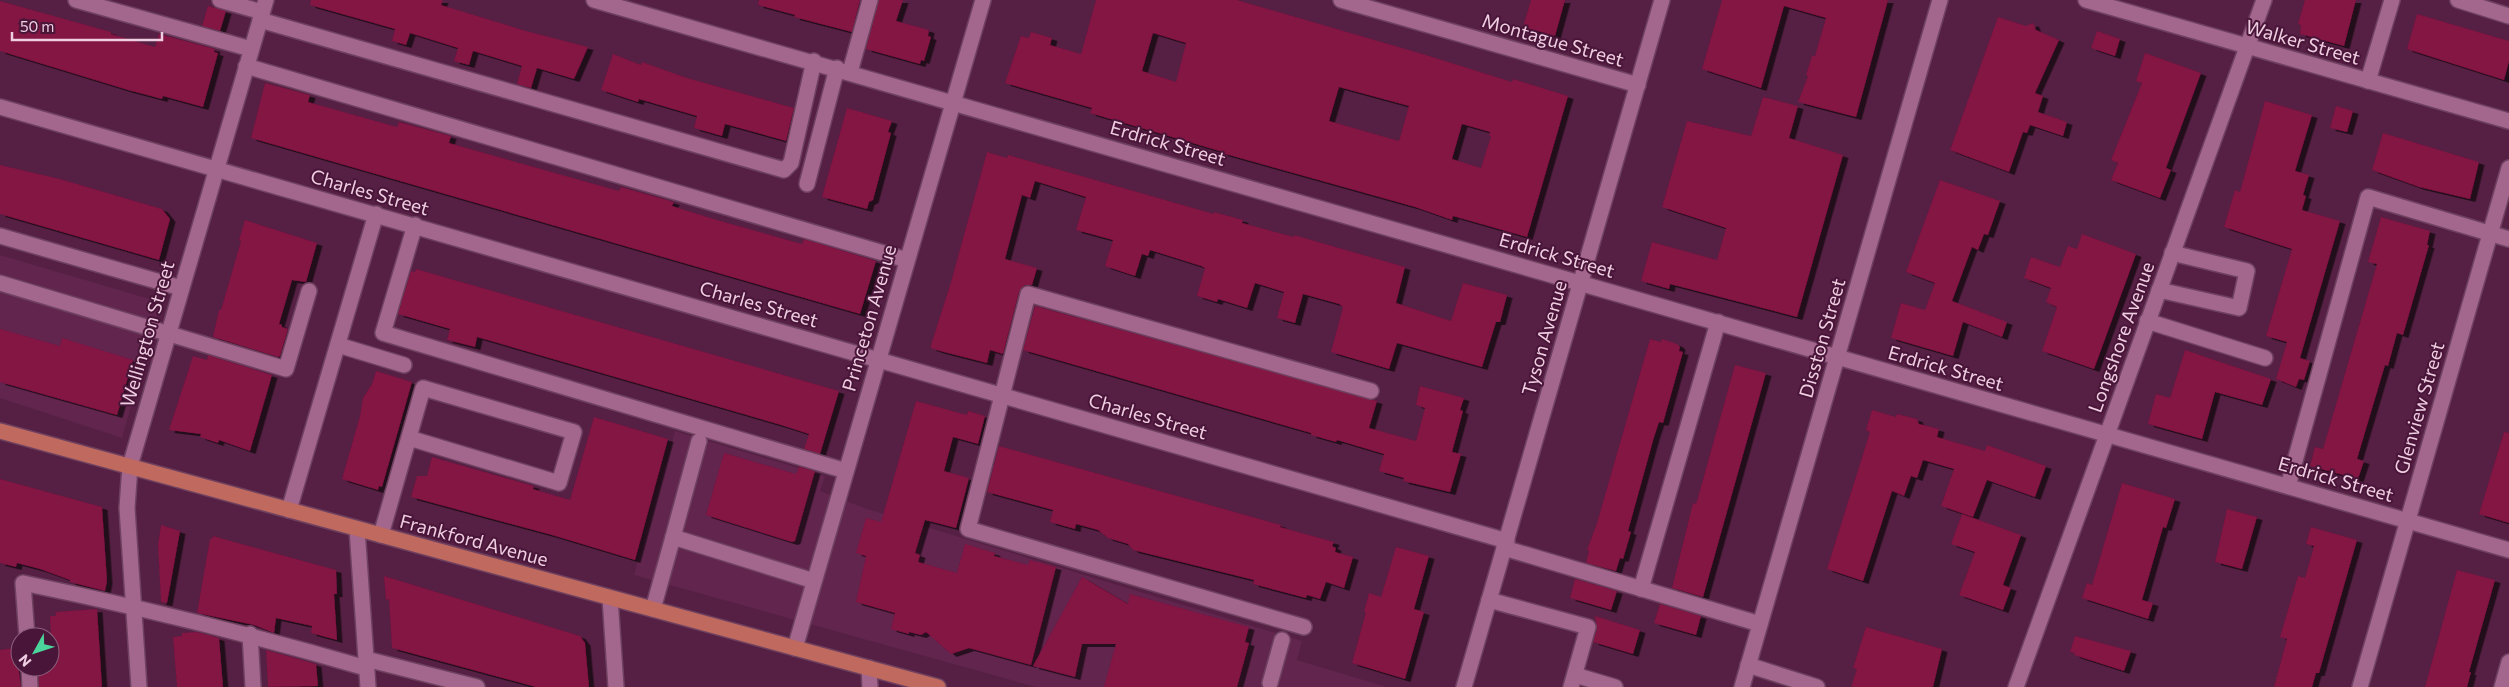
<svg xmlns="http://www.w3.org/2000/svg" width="2509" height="687" viewBox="0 0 2509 687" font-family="Commissioner,sans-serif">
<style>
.built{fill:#61254e}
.building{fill:#831242;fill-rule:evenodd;filter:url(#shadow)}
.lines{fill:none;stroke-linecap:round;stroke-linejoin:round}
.minor-casing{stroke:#6f4160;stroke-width:18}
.major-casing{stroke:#6f4160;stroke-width:18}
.minor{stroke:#a3668c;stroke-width:15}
.major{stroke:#c0695e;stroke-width:15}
.labels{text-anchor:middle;stroke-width:4;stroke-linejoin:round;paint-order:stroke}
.street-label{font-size:19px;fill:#f0cee2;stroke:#491539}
</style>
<defs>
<filter id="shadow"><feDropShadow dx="5.5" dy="3" stdDeviation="0" flood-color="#0009"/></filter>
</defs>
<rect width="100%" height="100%" fill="#552043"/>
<g class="built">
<path d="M0 255 160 302 122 438 0 398Z"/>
<path d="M675 431 825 476 820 491 867 509 1302 641 1297 660 1387 687H1036L634 575Z"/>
</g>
<g class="building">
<path d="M311 0H443L441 5 526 31 588 47 574 79 537 68 531 88 517 84 522 66 473 51 469 65 454 61 458 48 410 33 406 45 392 41 395 29 310 5Z"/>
<path d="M759 0H860L852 32 794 17 795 15 758 5Z"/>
<path d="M879 0H903L896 21 929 30 928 36 931 37 924 61 921 60 920 64 866 49Z"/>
<path d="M1096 0H1237L1426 55 1512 82 1513 79 1568 96 1527 237 1453 216 1452 220 1415 207 1222 153 1223 152 1090 113 1092 108 1005 83 1021 36 1029 38 1031 32 1052 38 1050 45 1081 54ZM1153 33 1186 43 1176 82 1142 71ZM1339 87 1409 106 1399 141 1329 121ZM1462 124 1490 132 1489 136H1491L1481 168 1452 159Z"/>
<path d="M1531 0H1565L1555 36 1523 27Z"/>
<path d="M1722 0H1888L1856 117 1798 102 1808 76 1806 75 1812 56H1815L1826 18 1784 6 1761 88 1702 69Z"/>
<path d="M2305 0H2356L2344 46 2300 34 2301 25 2298 24Z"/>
<path d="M0 1 111 32V34L155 47 159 34 215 49 214 52 218 53 203 107 163 96 162 99 128 90 0 51Z"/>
<path d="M208 6 226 11 220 31 202 26Z"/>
<path d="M2417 14 2509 41V61L2504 80 2407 49Z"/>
<path d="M1998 17 2026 26 2033 23 2036 30 2059 40 2035 93 2043 96 2038 112 2067 122 2063 136 2030 125 2027 133 2023 132 2009 172 1950 150Z"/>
<path d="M2097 31 2120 39 2115 56 2091 48Z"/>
<path d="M2145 53 2201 73 2166 168 2171 170 2160 198 2111 180 2118 163 2111 160 2142 83 2136 81Z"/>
<path d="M613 54 641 65 642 62 687 78 794 108 786 141 725 124 722 136 694 128 697 116 639 99 638 102 601 90Z"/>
<path d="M265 83 310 95 308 102 340 111 397 127 399 122 451 136 449 143 619 191 621 187 674 202 672 206 717 220 802 244 804 239 876 261 860 314 251 138Z"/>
<path d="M1763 97 1798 106 1789 138 1843 155 1797 317 1670 284 1669 289 1641 281 1652 242 1717 260 1726 228 1662 207 1687 121 1751 136Z"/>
<path d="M2265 101 2312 115 2295 171 2309 175 2303 195 2306 196 2302 210 2340 221 2300 358 2310 361 2304 380 2299 379 2296 387 2276 379 2287 342 2266 336 2292 249 2224 227 2235 190 2240 192Z"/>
<path d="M2336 106 2353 111 2347 132 2330 128Z"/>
<path d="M847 108 892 121 888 132 891 133 873 200 869 202 867 209 822 197Z"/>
<path d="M2383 133 2479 162 2470 199 2419 187 2372 170Z"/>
<path d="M987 152 1007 158 1008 155 1214 214V212L1243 220 1242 223 1294 237V235L1405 267 1396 303 1451 321 1463 283 1507 295 1500 322H1496L1482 367 1397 343 1389 369 1331 352 1343 307 1339 304 1303 294 1295 323 1277 318 1284 292 1255 283 1247 308 1218 299 1217 302 1197 296 1205 268 1201 266 1150 250 1148 256 1142 254 1135 276 1105 266 1113 240 1076 230 1086 197 1035 181 1030 198 1022 195 1005 259 1037 268 1032 285H1025L1019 292 1003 354 990 350 987 363 940 351 931 348V345L951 282Z"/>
<path d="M0 165 60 179 162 209 170 219 159 260 0 214Z"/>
<path d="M1940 180 2000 201 1988 235 1984 234 1978 250 1972 247 1952 301 2007 322 2002 337 1963 322 1953 356 1891 338 1901 303 1925 310 1935 283 1906 272Z"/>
<path d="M2381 217 2430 231 2427 245H2429L2403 335 2397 333 2388 366 2385 365 2357 459 2364 461 2358 479 2310 466 2315 447 2323 449 2377 264 2368 262Z"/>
<path d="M245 220 317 243 306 282 292 280 279 324 282 325V327L288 329 280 356 278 357 213 337 219 310H221L241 241 239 240Z"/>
<path d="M2082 234 2136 254 2094 369 2042 351 2057 307 2046 302 2051 288 2024 278 2031 257 2060 267 2068 246 2077 249Z"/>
<path d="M416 269 839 391 820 454 804 449 809 434 781 425 477 337 475 347 447 340 450 329 398 314 411 271 415 272Z"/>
<path d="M1035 306 1377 401 1369 428 1416 441 1425 408 1416 405 1420 386 1464 398 1460 410 1463 411 1452 452 1461 454 1450 492 1403 481 1404 478 1379 471 1384 454 1337 440 1336 442 1311 435V433L1023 350Z"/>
<path d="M0 329 60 346 62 338 133 360 117 415 0 382Z"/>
<path d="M1650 339 1661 342 1662 339 1677 344 1680 347 1679 351 1683 352 1663 423 1659 422 1654 437 1628 531 1631 532 1623 559 1620 558 1616 571 1586 563 1589 551 1587 550 1597 523Z"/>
<path d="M2185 350 2271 379 2262 405 2215 392 2202 439 2148 424 2156 394 2170 398Z"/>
<path d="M208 355 272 375 250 451 219 440 218 443 200 437 201 434 169 430 193 356 207 360Z"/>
<path d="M1735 365 1766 373 1703 597 1672 588 1693 503 1696 504 1697 501Z"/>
<path d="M376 371 412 382 382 487 379 486 378 490 342 479 360 416 363 398 372 384Z"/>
<path d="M916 401 967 415 968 411 985 416 978 444 953 437 944 471 969 478 956 528 925 520 915 553 920 555 918 562 957 573 965 544 995 553 994 556 1028 565 1030 560 1056 567 1031 665 969 648 951 654 926 632 921 635 909 632V634L891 629 895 613 856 602 866 556 856 553 866 518 881 522Z"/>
<path d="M1872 410 1896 417 1897 414 1917 419 1919 424 1939 429 1937 437 1985 451 1987 445 2046 466 2035 497 1987 480 1973 517 1941 506 1954 469 1923 460 1917 478 1911 476 1904 496 1892 491 1863 581 1827 569 1870 432 1866 430Z"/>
<path d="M594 417 668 439 635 560 552 535 411 497 417 476H427L432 457 534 486 533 489 570 500Z"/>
<path d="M2504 432 2509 433V523L2479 514Z"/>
<path d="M999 446 1281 525 1280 527 1334 542 1332 546 1336 548 1335 552 1353 557 1344 588 1326 582 1320 599 1307 595 1306 598 1253 584 1254 580 1133 550 1128 544 1108 538 1098 530 1076 524 1075 529 1050 522 1053 510 987 492Z"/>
<path d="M724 453 796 474 799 467 815 471 795 541 792 542 706 515Z"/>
<path d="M0 479 102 507 107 581 105 591 70 582V580L40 569 17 563 16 567 0 563Z"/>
<path d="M2122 483 2175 499 2166 528 2163 527 2142 600 2153 603 2148 619 2082 598 2087 583 2092 585Z"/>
<path d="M2227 509 2257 517 2242 569 2215 562Z"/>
<path d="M1962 514 2021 535 2003 585 2011 588 2003 610 1959 595 1975 552 1951 544Z"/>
<path d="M161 525 180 531 167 603 161 602 158 545Z"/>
<path d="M2311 527 2357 540 2319 673H2316L2312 687H2274L2287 639 2280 637 2298 576 2305 578 2314 546 2306 544Z"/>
<path d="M213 536 336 570 337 594H334L337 640 311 633 312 626 276 618 274 633 254 625 197 613 210 539H212Z"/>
<path d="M1396 547 1429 556 1414 609 1424 612 1405 679 1352 663 1366 612H1364L1369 593 1381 597Z"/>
<path d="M2457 570 2495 580 2469 672H2471L2467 687H2425Z"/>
<path d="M384 576 580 636 585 643 589 687H536L392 648 389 599 386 600Z"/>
<path d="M1082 577 1128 604 1130 594 1249 627 1245 642 1249 643 1237 687H1104L1116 644H1082L1075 677 1033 666Z"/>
<path d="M1575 579 1617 591 1611 610 1570 598Z"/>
<path d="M1660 604 1701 616 1696 635 1654 623Z"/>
<path d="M97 609 102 687H39L38 667H50V660H52L50 616H56L55 612Z"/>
<path d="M1595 616 1640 630 1633 654 1593 642 1597 629Z"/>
<path d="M1866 627 1942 649 1933 687H1851L1857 669 1853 668Z"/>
<path d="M197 632 219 638 223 687H177L173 637 182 636V633Z"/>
<path d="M2075 636 2131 651 2124 671 2074 655 2075 653 2070 652Z"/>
<path d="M16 648 21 687H0V650Z"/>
<path d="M266 650 316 664 318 686 268 687Z"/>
</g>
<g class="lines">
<g class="minor-casing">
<g id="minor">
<path d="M76 0 251 49"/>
<path d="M220 0 262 12"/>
<path d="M594 0 2509 550"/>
<path d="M1341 0 1638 85"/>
<path d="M2086 0 2509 121"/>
<path d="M2458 0 2509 16"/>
<path d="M260 20 784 170 791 163 814 61"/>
<path d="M246 66 907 260"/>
<path d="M850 72 870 0"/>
<path d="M2368 81 2392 0"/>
<path d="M0 107 1507 541"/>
<path d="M807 184 837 68"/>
<path d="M415 225 383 333 846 471"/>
<path d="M0 236 181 288"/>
<path d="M0 283 286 369 309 291"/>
<path d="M2159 290 2239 308 2247 271 2172 253"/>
<path d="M2147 321 2265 358"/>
<path d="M338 345 404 365"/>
<path d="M2288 486 2368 197 2509 239"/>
<path d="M289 510 376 214"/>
<path d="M357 529 368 687"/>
<path d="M381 535 423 388 574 432 559 483 409 438"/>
<path d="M673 537 699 441"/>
<path d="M1504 548 1760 624"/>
<path d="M1641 589 1718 322"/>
<path d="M610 598 616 687"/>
<path d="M1489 600 1588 627 1571 687"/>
<path d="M653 609 673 537 814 581"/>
<path d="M1304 627 968 529 1028 294 1371 391"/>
<path d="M250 634 253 687"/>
<path d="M27 637 23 583C139 607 253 635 366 668"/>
<path d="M795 648 983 0"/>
<path d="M366 659 477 687"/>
<path d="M1748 665 1817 687"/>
<path d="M29 667 30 687"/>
<path d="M869 668 870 687"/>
<path d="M1575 675 1615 687"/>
<path d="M1270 683 1282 640"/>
<path d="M139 687 127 508 130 466 266 0"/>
<path d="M1464 687 1662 0"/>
<path d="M1742 687 1940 0"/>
<path d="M2016 687 2264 0"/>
<path d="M2360 687 2509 168"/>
<path d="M2502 687 2509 662"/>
</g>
</g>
<g class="major-casing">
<path id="major" d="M0 431 938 687"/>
</g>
<use href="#minor" class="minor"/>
<use href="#major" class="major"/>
</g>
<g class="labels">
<g class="street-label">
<text transform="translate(1553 40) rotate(16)" y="7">Montague Street</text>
<text transform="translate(2303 42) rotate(16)" y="7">Walker Street</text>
<text transform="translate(1168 143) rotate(16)" y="7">Erdrick Street</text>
<text transform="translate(370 192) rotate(16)" y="7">Charles Street</text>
<text transform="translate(1557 255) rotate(16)" y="7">Erdrick Street</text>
<text transform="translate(759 304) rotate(16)" y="7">Charles Street</text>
<text transform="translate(869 318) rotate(-74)" y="7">Princeton Avenue</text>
<text transform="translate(147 334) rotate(-74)" y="7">Wellington Street</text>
<text transform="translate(2121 337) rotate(-70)" y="7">Longshore Avenue</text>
<text transform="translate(1544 338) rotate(-74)" y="7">Tyson Avenue</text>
<text transform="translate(1822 338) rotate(-74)" y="7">Disston Street</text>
<text transform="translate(1946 368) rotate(16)" y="7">Erdrick Street</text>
<text transform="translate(2419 408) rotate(-74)" y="7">Glenview Street</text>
<text transform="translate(1148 416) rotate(16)" y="7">Charles Street</text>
<text transform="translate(2336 479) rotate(16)" y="7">Erdrick Street</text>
<text transform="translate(474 540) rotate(15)" y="7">Frankford Avenue</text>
</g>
</g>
<g transform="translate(35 652) rotate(230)"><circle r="24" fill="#491539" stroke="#8c5f7d"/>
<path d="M0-4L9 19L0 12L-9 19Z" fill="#4bd49b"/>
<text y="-8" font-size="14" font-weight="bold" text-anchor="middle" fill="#f0cee2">N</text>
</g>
<path d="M12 32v8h150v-8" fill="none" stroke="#f0cee2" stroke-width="2.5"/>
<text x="20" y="32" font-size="15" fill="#f0cee2" stroke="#491539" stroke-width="4" paint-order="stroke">50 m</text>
</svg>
